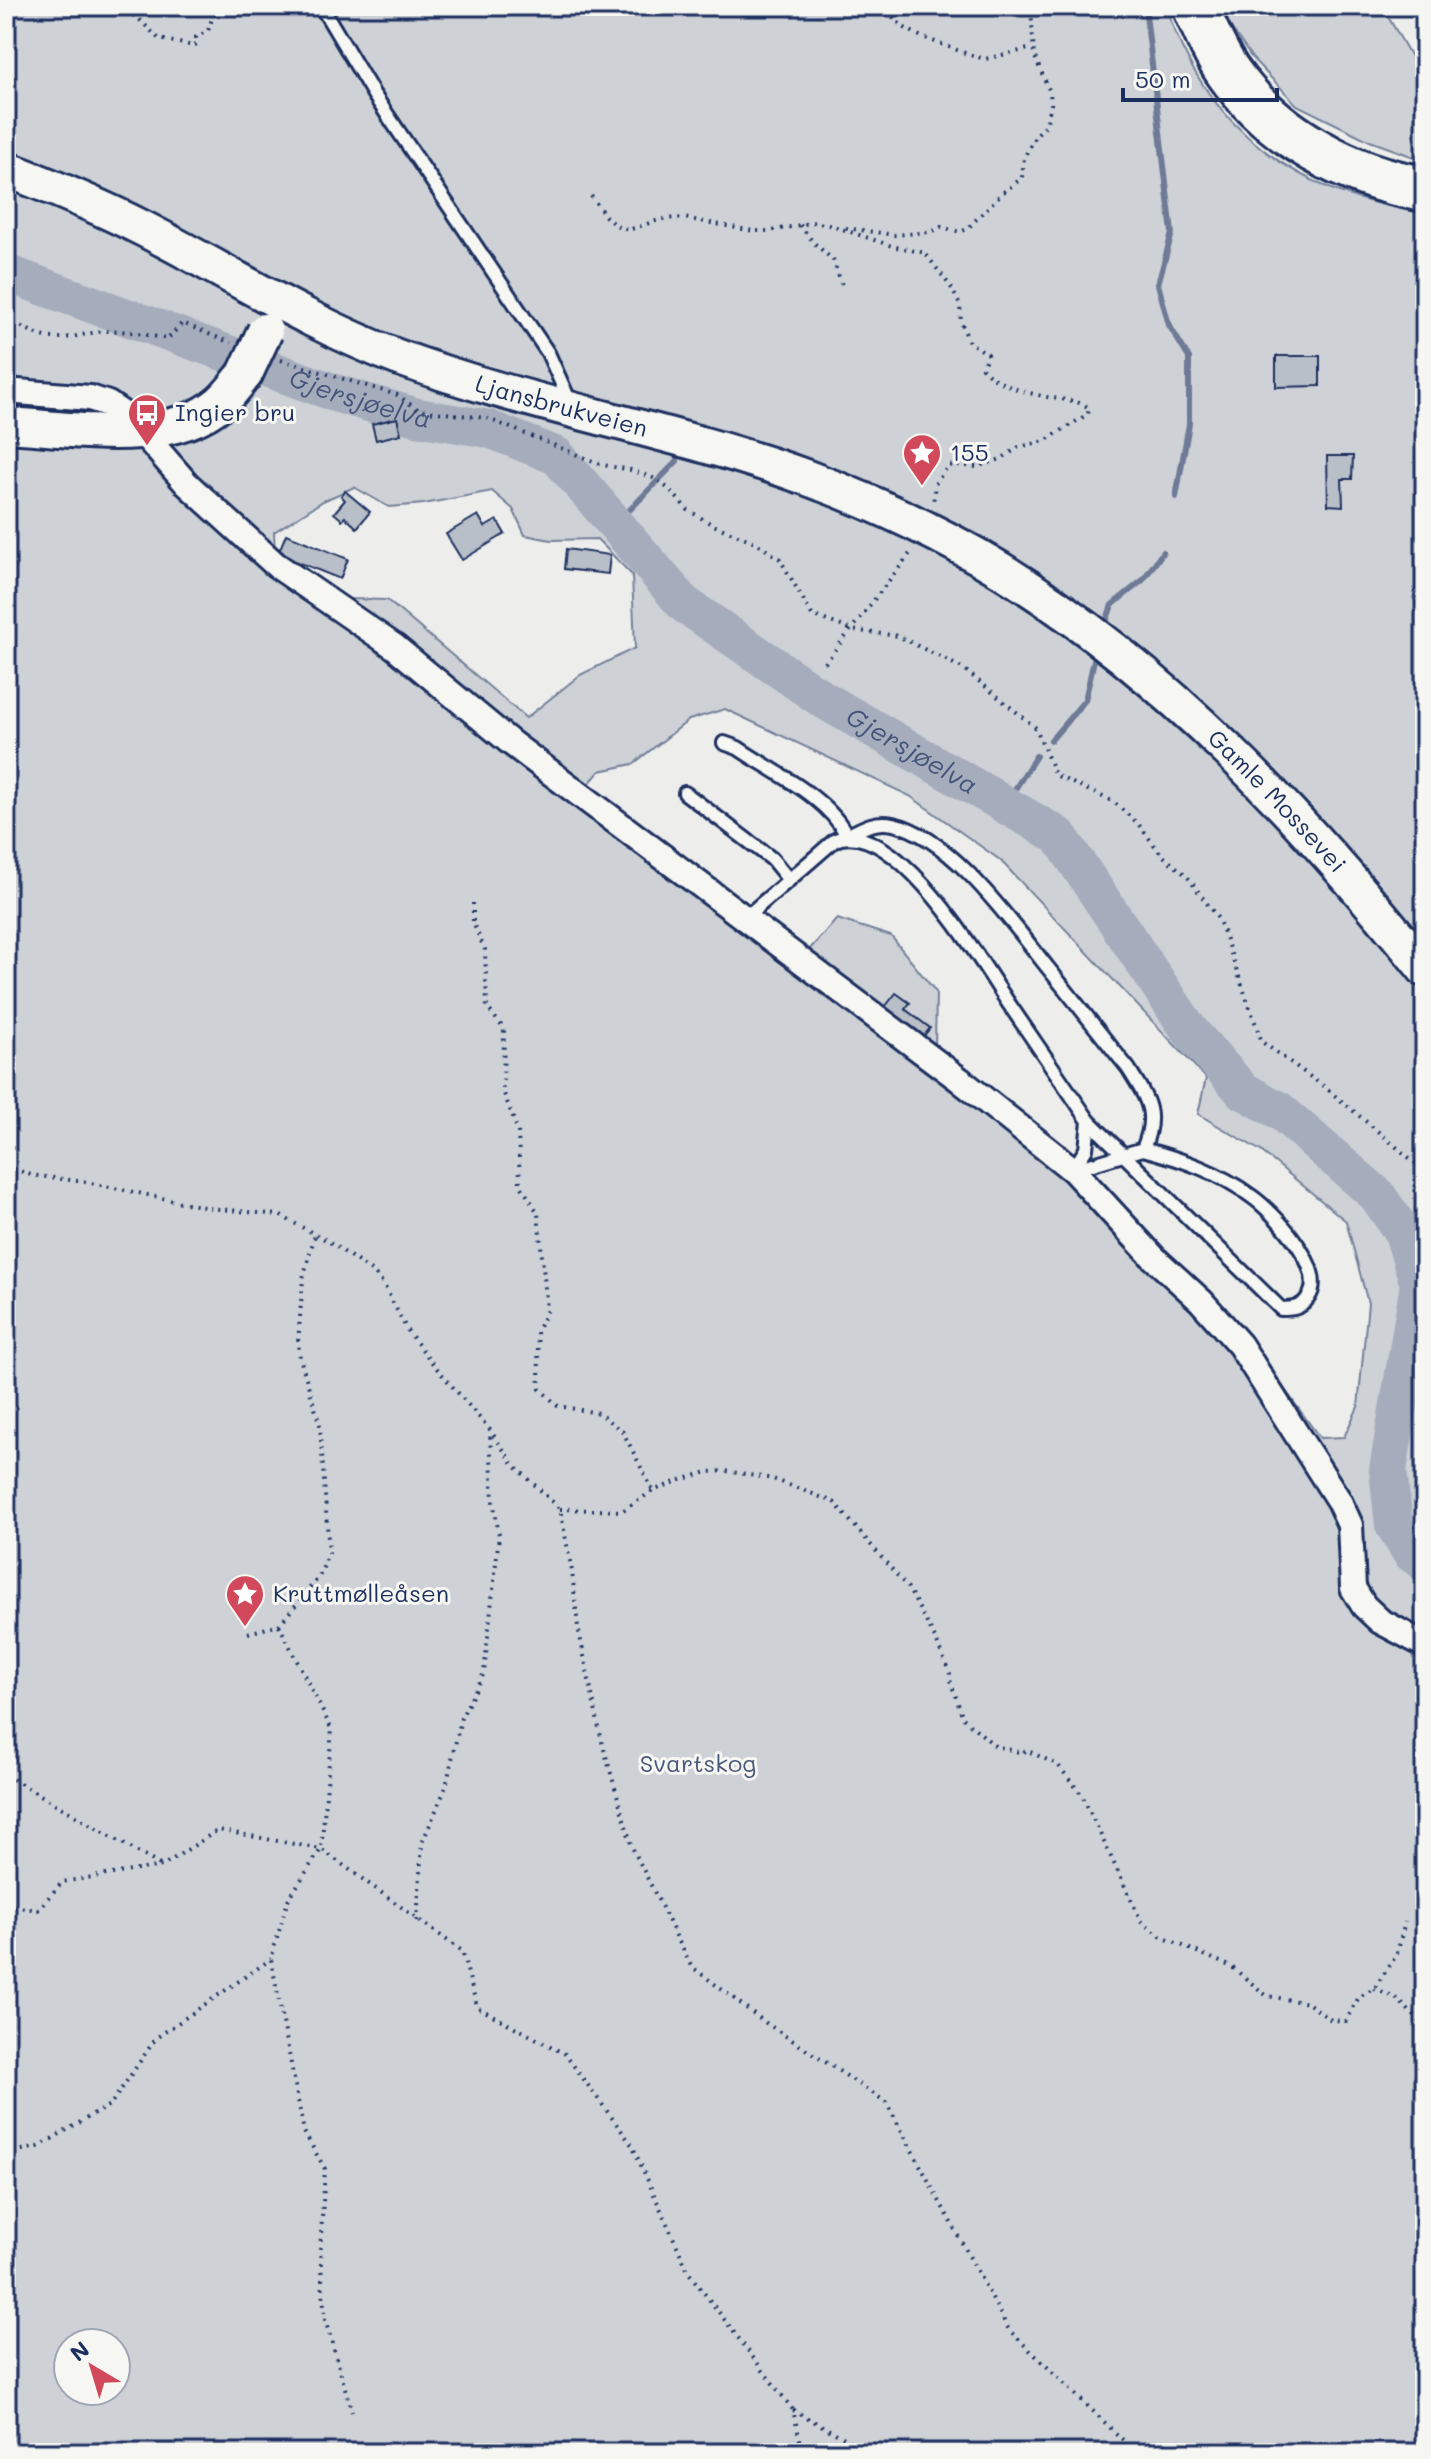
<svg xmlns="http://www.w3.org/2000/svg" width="1431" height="2459" viewBox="0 0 1431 2459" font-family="Mali,sans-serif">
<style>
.green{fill:#ced2d7;stroke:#74809a;stroke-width:2;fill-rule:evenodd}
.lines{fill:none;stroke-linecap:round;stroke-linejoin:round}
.stream{stroke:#6e7a96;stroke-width:6}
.river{stroke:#a5acbc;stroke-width:38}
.building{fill:#b9bfc8;stroke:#1b2f5e;stroke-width:2}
.lane-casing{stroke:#1b2f5e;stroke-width:18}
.street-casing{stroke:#1b2f5e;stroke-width:30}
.secondary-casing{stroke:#1b2f5e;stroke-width:40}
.highway-casing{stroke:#1b2f5e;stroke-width:50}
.path{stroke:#1b2f5e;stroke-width:4;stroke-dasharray:2 6;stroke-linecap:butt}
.lane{stroke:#f6f6f2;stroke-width:12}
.street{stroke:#f6f6f2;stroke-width:24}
.secondary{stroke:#f6f6f2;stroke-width:34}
.highway{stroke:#f6f6f2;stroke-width:44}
.secondary-bridge-casing{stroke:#1b2f5e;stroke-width:40;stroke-linecap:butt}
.secondary-bridge{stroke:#f6f6f2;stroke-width:34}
.labels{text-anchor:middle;stroke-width:6;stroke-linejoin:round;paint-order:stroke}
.street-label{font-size:24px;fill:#1b2f5e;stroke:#f6f6f2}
.poi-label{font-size:24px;fill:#1b2f5e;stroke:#f6f6f2;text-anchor:start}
.park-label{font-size:24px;fill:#48587c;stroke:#f6f6f2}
.water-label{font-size:26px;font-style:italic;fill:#44547a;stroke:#f6f6f2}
</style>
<rect width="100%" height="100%" fill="#edeeec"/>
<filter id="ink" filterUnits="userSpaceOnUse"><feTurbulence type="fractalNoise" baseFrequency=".0125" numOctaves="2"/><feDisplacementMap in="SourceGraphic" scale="16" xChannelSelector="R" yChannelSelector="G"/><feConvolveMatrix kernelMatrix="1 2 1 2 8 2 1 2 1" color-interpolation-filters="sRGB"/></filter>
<g filter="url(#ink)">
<g class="green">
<path d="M6 6H1166C1203 126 1301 200 1425 211V2453H6ZM354 487 389 507 424 504 492 491 513 509 525 535 551 540 597 539 632 575 635 648 580 675 526 718 387 600 349 599 275 554 274 532 323 501ZM725 709 910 796 1000 860 1206 1078 1198 1114 1261 1151 1346 1221 1368 1303 1358 1407 1344 1437 1320 1438 1252 1344 935 1048 936 992 891 936 837 919 808 951 584 789 600 771 633 764 689 720ZM68 2343H116V2391H68Z"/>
<path d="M1224 6H1382L1425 81V161L1370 141 1297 105 1252 58 1225 19Z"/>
</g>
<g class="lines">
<g class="stream">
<path d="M1145 6 1172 233 1158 284 1169 325 1189 358V424L1176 497"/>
<path d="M616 524 677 461"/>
<path d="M1106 622 1112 605 1143 580 1163 552"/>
<path d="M1051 740 1085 700 1094 660"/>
<path d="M1005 805 1036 756"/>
</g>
<path class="river" id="s1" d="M6 273 338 394 417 417 489 429 557 456 684 604 824 700 1059 836 1190 1031 1242 1090 1280 1111 1377 1195 1403 1233 1419 1284 1388 1470 1394 1525 1411 1553 1425 1563"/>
</g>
<g class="building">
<path d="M1276 356H1320V386L1276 387Z"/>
<path d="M397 418 401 434 376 440 372 424Z"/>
<path d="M1327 456H1353L1352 479H1342L1343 506 1328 505Z"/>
<path d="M345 491 370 512 357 528 345 517 342 520 334 513 345 500 341 496Z"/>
<path d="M478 515 485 527 497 520 505 534 462 560 446 534Z"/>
<path d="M286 534 348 559 340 579 278 554Z"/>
<path d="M566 549 610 555 608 574 564 569Z"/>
<path d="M896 993 910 1003 905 1009 930 1028 923 1037 885 1007Z"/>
</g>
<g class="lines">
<g class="lane-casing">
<g id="lane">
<path d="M321 6 374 95 548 353 566 393 568 404"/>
<path d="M724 743 738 748C773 772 828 797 847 836 862 828 875 820 893 824 951 836 1012 923 1048 968 1075 1001 1101 1035 1128 1068 1148 1100 1158 1113 1143 1149L1073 1170"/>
<path d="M685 793 772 859 789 880"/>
<path d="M745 918 835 840C896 816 981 962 1009 1004 1036 1043 1062 1082 1089 1121L1086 1149 1073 1170"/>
<path d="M1089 1121 1281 1309C1293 1309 1301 1308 1308 1298 1329 1270 1273 1211 1251 1196 1219 1172 1181 1159 1143 1149"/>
</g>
</g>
<g class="street-casing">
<path id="street" d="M6 391 90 398 108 404 127 417 141 431 187 484 276 565 395 647 510 742 960 1080 1073 1170 1153 1257 1201 1301 1240 1345 1339 1501 1350 1525 1353 1588 1364 1606 1380 1621 1425 1645"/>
</g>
<g class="secondary-casing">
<g id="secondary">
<path id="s2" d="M6 169C53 187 99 206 144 229 228 272 308 323 397 357 530 406 672 429 805 477 873 502 940 533 1001 570 1166 672 1304 819 1425 969"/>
<path d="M6 425C70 428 169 448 221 402 230 394 237 384 245 374"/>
</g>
</g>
<g class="highway-casing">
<path id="highway" d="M1195 6C1205 29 1214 52 1228 72 1273 136 1349 177 1425 189"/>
</g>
<g class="path">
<path d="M120 6 139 19 159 39 194 46 197 44 196 37 208 31 216 6"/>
<path d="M881 6 903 27 920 36 970 55 985 59 1033 48"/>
<path d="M591 196 606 217 616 226 628 230 662 219 684 218 753 231H770L815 222 836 227 892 246 925 253 951 287 960 305 961 322 969 342 988 354 982 368C1000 387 1027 393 1052 398 1065 400 1078 400 1089 408L1088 414 1045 441 1019 447 1001 459 976 467 957 465 948 466 935 484 933 505"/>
<path d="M800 225 813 242 833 260 843 288"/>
<path d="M846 228 895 235 931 232 941 227 960 232 967 229 1001 194 1022 178 1024 158 1036 135 1046 125 1051 104 1050 92 1034 55 1031 6"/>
<path d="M6 322C23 324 37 338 54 338 70 339 83 334 98 332 121 328 146 335 168 339L182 323 231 343"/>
<path d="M281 360 397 395 419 410 486 418 603 465 631 470 656 479 670 490 688 510 713 525 755 542 780 559 812 615 852 630 898 636 964 669 1036 728 1055 775 1114 802 1139 825 1162 855 1187 876 1219 920 1262 1042 1326 1088 1425 1171"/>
<path d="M825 663 912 551"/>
<path d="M473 903V923L485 950 487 1007 504 1029 503 1091 518 1131 520 1184 538 1213 547 1310 537 1331 540 1389 558 1406 598 1413 623 1432 653 1491"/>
<path d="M6 1166 31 1175 86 1182 209 1208 279 1215 328 1241 374 1273 384 1285 407 1330 434 1365 490 1430 514 1465 560 1509 572 1571 578 1627 602 1742 632 1847 691 1966 766 2023 886 2102 1009 2330 1124 2441 1120 2453"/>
<path d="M560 1509 622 1511 653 1491 678 1481 707 1472 726 1471 773 1479 834 1502 908 1588 936 1640 950 1674V1680L963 1718 995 1746 1023 1753 1026 1750 1058 1765 1082 1795 1141 1921 1160 1936 1232 1967 1267 1996 1308 2003 1331 2020 1346 2021 1359 1997 1374 1989 1397 1954 1405 1922"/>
<path d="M279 1625 332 1730 321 1849 288 1900 271 1959 304 2132 325 2169 320 2251 325 2319 352 2412"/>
<path d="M248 1633 279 1625 319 1577 329 1553 320 1425 300 1358 298 1342 303 1278 315 1235"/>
<path d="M6 1775 160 1865"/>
<path d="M6 1905 38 1910 62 1882 162 1866 218 1830 321 1849 462 1951 477 2007 565 2054 632 2145 689 2273 793 2410 803 2453"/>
<path d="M417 1921 422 1843 446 1787 461 1718 484 1673 499 1535 493 1501 490 1433"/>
<path d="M1374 1989 1395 1997 1425 2026"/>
<path d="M6 2153 38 2147 111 2104 156 2038 271 1959"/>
<path d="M793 2410 857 2445 865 2453"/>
</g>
<use href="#lane" class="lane"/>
<use href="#street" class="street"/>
<use href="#secondary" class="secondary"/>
<use href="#highway" class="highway"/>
<g class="secondary-bridge-casing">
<path id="secondary-bridge" d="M245 374 265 331"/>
</g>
<use href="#secondary-bridge" class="secondary-bridge"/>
</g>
</g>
<defs>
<g id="bus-pin" transform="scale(2)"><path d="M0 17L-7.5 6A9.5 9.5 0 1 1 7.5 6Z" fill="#d1495b" stroke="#f6f6f2"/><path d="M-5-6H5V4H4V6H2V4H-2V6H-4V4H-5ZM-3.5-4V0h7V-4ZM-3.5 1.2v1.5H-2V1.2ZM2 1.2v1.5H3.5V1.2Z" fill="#fff"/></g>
<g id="sight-pin" transform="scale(2)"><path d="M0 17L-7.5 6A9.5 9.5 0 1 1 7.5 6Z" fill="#d1495b" stroke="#f6f6f2"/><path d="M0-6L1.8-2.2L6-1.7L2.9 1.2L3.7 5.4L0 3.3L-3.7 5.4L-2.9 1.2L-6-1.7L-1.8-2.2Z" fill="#fff"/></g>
</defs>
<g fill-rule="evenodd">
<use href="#bus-pin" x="147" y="413"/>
<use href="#sight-pin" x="922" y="453"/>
<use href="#sight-pin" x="245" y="1594"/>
</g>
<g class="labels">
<g class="street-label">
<text dy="8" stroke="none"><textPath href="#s2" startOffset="606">Ljansbrukveien</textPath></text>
<text dy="8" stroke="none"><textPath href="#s2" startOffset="1438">Gamle Mossevei</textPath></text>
</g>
<g class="poi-label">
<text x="175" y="421">Ingier bru</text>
<text x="950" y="461">155</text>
<text x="273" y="1602">Kruttmølleåsen</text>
</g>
<g class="park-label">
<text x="698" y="1772">Svartskog</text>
</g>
<g class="water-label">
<text dy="9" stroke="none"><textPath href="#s1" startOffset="376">Gjersjøelva</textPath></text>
<text dy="9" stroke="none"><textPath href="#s1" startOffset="1048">Gjersjøelva</textPath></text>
</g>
</g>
<rect width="1431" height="2459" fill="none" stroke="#f6f6f2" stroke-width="32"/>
<rect x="16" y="16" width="1399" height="2427" fill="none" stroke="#1b2f5e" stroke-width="3" filter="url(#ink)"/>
<g transform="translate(92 2367) rotate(322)"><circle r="38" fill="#f6f6f2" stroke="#9ea6b7" stroke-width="2"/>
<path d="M0-6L14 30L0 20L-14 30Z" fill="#d1495b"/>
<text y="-12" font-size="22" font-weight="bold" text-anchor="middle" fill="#1b2f5e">N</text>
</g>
<path d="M1123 88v12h154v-12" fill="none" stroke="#1b2f5e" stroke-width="4"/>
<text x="1135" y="88" font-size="24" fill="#1b2f5e" stroke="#f6f6f2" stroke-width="6" paint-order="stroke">50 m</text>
</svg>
